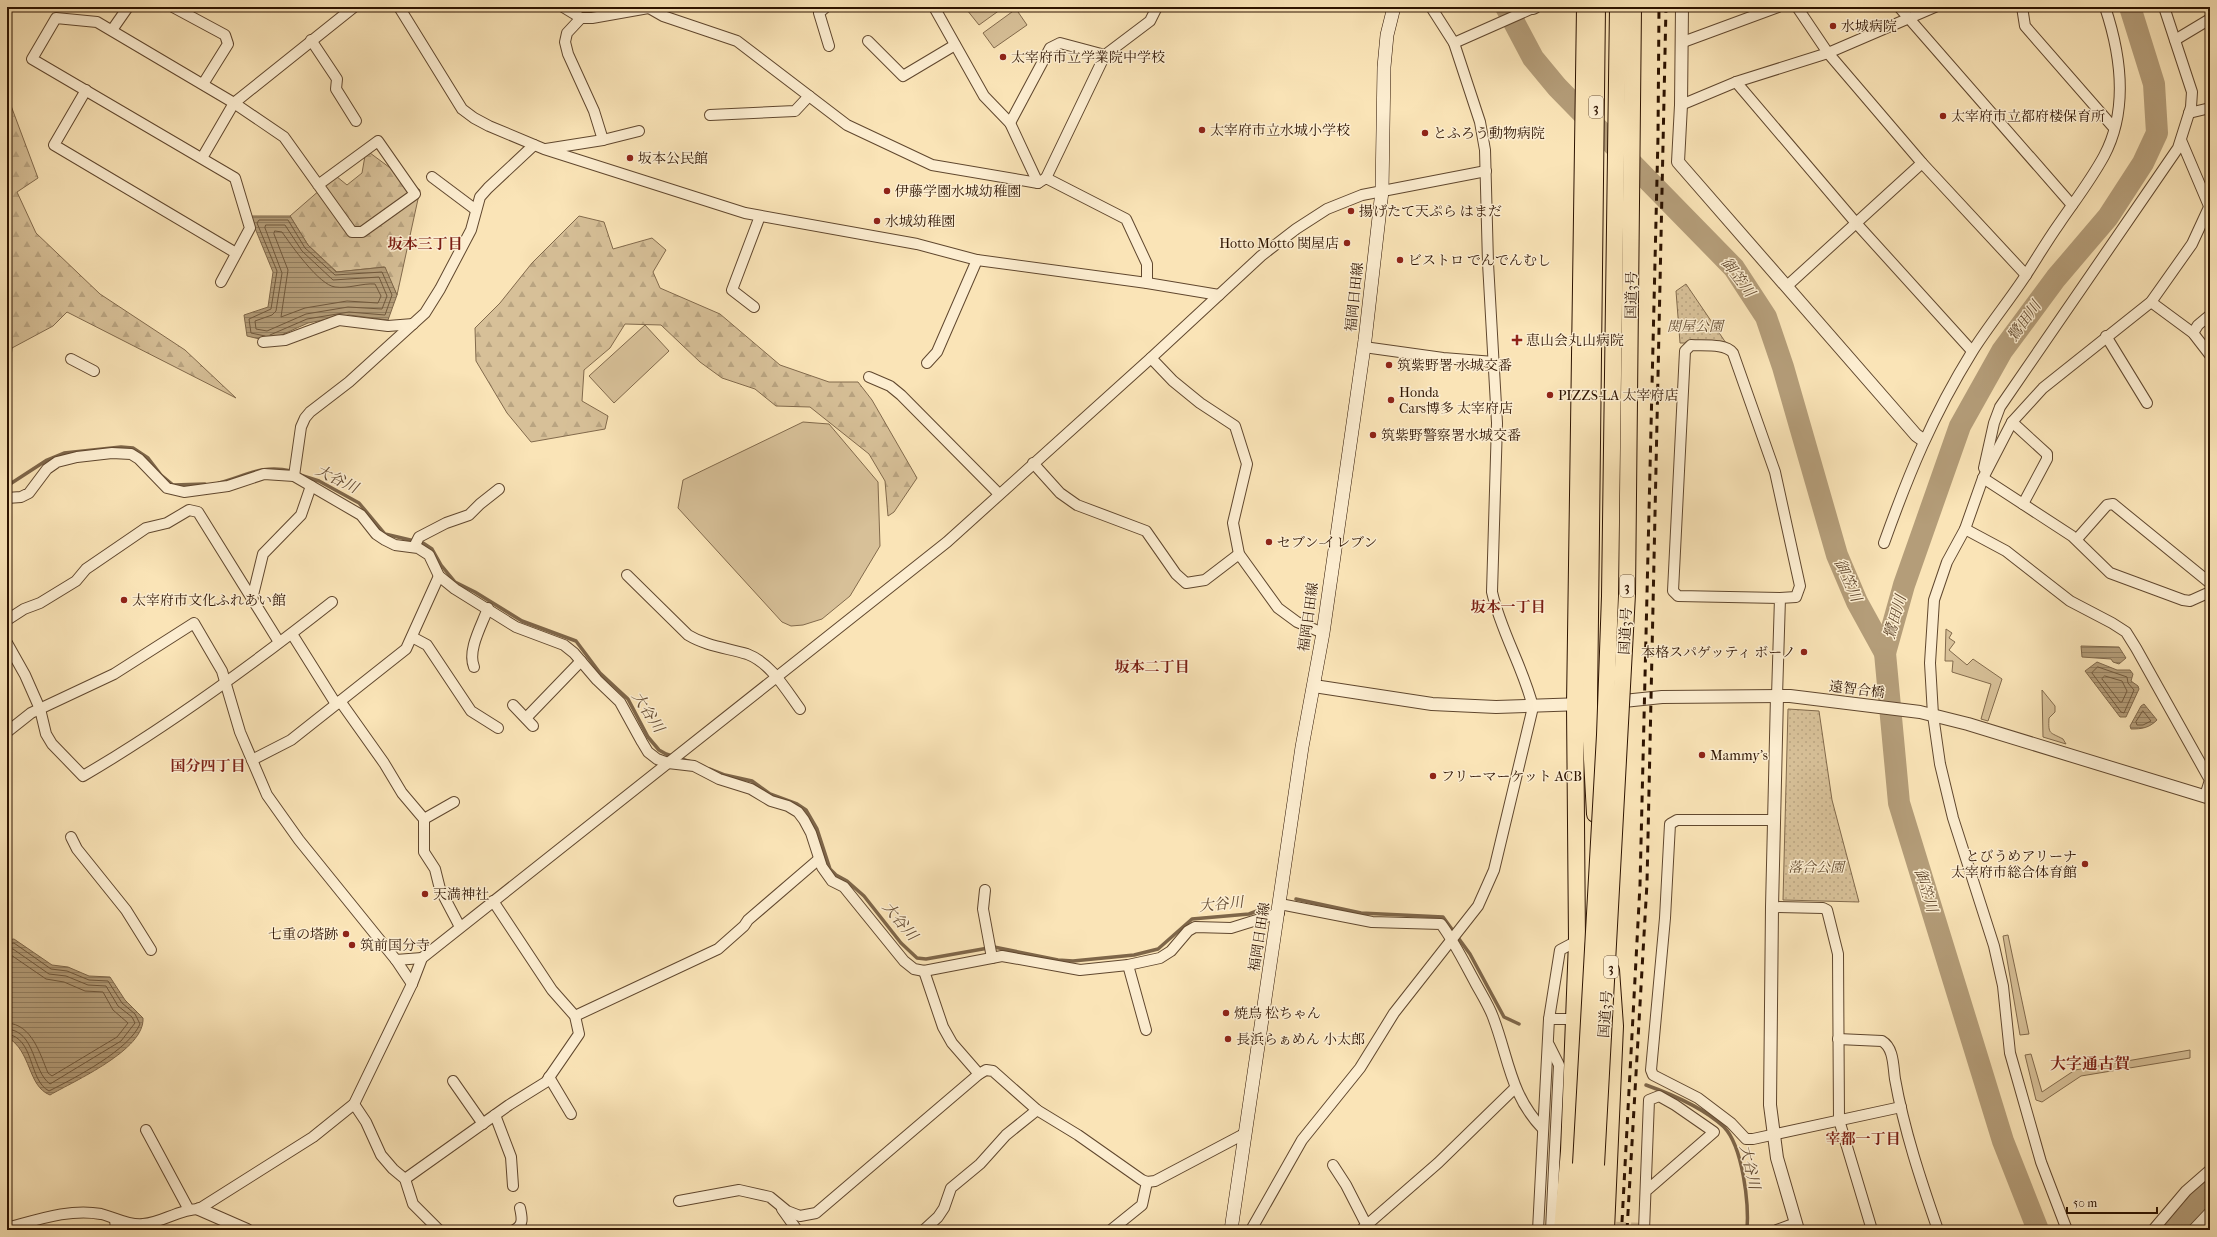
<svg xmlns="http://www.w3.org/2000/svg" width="2217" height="1237" viewBox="0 0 2217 1237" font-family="'IM FELL French Canon','Noto Serif JP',serif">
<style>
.green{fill:#d7c098;stroke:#826a4c}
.forest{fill:url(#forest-firs);stroke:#826a4c}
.park{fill:url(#park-dots);stroke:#826a4c}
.water{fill:url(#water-rules);stroke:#7e6649}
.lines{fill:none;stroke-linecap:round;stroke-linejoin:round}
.shore{stroke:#70583c;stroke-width:1}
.stream{stroke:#7e6649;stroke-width:3.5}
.river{stroke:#b49d79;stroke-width:22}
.minor-tunnel{stroke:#d1ba92;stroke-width:10;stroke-dasharray:10 5;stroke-linecap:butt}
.minor-casing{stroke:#60472e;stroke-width:12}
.tertiary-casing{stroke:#60472e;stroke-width:14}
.secondary-casing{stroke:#2d1300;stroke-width:14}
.trunk-casing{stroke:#2d1300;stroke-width:18}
.minor{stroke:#fcedd0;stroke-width:10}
.tertiary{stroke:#fcedd0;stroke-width:12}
.secondary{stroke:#fcedd0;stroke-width:13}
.trunk{stroke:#fae4b7;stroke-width:16}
.rail{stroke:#2d1300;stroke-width:3;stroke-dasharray:7 7;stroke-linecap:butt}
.trunk-bridge-casing{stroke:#2d1300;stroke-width:18;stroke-linecap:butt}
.trunk-bridge{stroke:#fae4b7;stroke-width:16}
.poi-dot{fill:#8f2418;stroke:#fcedd0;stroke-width:1.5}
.labels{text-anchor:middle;stroke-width:3;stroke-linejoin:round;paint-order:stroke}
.shield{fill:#fcedd0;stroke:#6b543e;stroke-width:1}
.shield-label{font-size:13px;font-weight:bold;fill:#2d1300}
.poi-label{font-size:14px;fill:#2d1300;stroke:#fcedd0;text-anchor:start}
.street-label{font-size:14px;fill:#2d1300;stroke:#fcedd0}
.park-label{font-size:14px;font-style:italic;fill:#685035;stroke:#fcedd0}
.neighbourhood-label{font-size:15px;font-weight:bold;fill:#7a1f14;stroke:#fcedd0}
.water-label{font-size:15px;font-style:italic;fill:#634a30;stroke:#fcedd0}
.quarter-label{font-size:16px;font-weight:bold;fill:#7a1f14;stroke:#fcedd0}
</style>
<defs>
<pattern id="forest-firs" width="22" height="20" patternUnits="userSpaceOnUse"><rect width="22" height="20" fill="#d7c098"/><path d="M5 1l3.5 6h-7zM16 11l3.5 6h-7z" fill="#b9a481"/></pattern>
<pattern id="park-dots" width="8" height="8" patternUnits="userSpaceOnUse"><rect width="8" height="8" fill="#d7c098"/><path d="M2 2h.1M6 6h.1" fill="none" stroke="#b9a481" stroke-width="1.8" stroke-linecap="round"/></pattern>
<pattern id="water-rules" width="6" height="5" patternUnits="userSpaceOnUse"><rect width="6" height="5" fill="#b49d79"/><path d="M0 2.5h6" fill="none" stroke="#937f61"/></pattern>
</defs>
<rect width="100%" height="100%" fill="#fae4b7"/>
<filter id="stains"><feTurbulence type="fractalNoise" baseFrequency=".005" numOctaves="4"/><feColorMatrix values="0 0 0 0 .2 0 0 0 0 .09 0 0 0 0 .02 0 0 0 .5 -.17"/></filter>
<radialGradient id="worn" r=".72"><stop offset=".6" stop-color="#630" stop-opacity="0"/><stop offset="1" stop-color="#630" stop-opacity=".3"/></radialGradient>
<g class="green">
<path d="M972 7H1004L979 25 967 10Z"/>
<path d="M1016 9 1027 25 994 48 983 33Z"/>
<path d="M645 325 669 351 614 403 589 376Z"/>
<path d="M803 422 829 424 878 482 880 546 850 596 822 619 803 625 791 626 782 622 678 508 683 480Z"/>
<path d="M1946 629 1952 633 1949 638 1955 642 1949 650 1967 665 1973 659 2002 679 1988 721 1981 719 1991 684 1952 672 1953 661H1945Z"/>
<path d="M2042 690 2055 706V712L2049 718C2048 735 2050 732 2063 739L2066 744 2043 737Z"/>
<path d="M2008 935 2029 1034 2020 1035 2003 936Z"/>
<path d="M2190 1050V1058L2081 1076 2042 1102 2036 1100 2025 1055 2031 1054 2042 1092 2075 1070Z"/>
</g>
<g class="forest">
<path d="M7 95 38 178 17 192 36 233 100 294 185 350 236 398 67 312 53 326 12 348 7 396Z"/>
<path d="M366 150 420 190 397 295 384 267 337 272 308 245 290 216 336 176 347 185 362 173Z"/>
<path d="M579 216 604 222 613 249 652 238 666 250 653 272 660 288 720 314 780 365 829 382H858L872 400 917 478 894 512 888 516 885 481 869 454 810 407 776 406 755 389 722 378 700 362 661 325 625 324 610 348 584 370 582 401 608 416 605 429 531 442 507 413 476 361 475 328 500 303 532 263Z"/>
</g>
<g class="park">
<path d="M1686 284 1726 343H1680L1676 291Z"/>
<path d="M1788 709 1819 711 1832 800 1859 902 1783 900Z"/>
</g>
<g class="water">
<path d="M250 216H290L308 245 336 272 385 267 397 295 388 320 349 315 308 323 268 341 247 336 244 315 268 307 273 272Z"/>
<path d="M2081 646 2119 647 2126 658 2119 664 2113 662 2111 659 2082 657Z"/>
<path d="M2097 662 2117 670H2130L2133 674 2131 681 2138 686 2139 689 2126 717H2120L2085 671Z"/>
<path d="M2144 704 2157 720C2149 728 2142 729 2131 729L2130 726 2141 706Z"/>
<path d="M14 939 52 965 68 967 89 976 110 977 125 1000 143 1018C145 1050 74 1081 50 1095 27 1086 32 1051 7 1037V940Z"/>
</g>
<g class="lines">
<g class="shore">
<path d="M266 225H285L302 251 333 280 379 277 387 296 382 309 348 307 306 314 267 331 256 329 255 321 272 315 276 311 282 273 265 228Z"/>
<path d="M275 231 282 232C291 245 319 285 335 287 348 289 362 283 375 284L381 296 378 303 347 301 305 308 281 317 288 270 274 234Z"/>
<path d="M265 336 251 333 249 319 271 309 277 271 257 223 259 220H288L305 248 335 275 382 272 392 295 385 315 349 312 307 319 270 335"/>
<path d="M2098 667 2127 677 2128 683 2134 690 2124 713 2121 712 2092 673Z"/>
<path d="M2105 676 2122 681 2127 691 2122 702H2120L2102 679Z"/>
<path d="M2143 711 2151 721 2143 725H2137L2136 722Z"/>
<path d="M7 944 14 943 51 969 67 971 89 980 108 981 122 1003 135 1014 140 1024C129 1050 75 1078 49 1091 28 1080 35 1038 7 1034"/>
<path d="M7 949H13L49 974 66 976 88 985 106 986 118 1006 132 1017 135 1023 121 1041 50 1084C32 1071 36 1031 7 1029"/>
<path d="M7 955H11L46 979 64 982 85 991 103 992 113 1010 128 1023 117 1037 52 1076 48 1073C40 1054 32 1024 7 1023"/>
</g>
<g class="stream">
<path d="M300 475 319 481 359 503 385 534 423 543 432 549 441 565 455 582 475 592 522 621 576 641 600 673 628 699 648 737 659 750 666 754 691 762"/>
<path d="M219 483C246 476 262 464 291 471"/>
<path d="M7 486 47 460 64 453 121 447 133 448 148 458 161 475 173 485 205 484"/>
<path d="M710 769 725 775 752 781 770 794 797 804 806 810 817 829 830 869 836 875 847 881 864 896 901 943 917 958 926 959 994 947 1058 960 1073 961 1134 955 1158 949 1192 919 1249 914 1265 908"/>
<path d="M1296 899 1361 913 1443 917 1470 954 1504 1017 1519 1024"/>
<path d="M1646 1085C1671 1094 1705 1109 1724 1127 1743 1147 1749 1204 1747 1230"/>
</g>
<g class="river">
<path d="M1506 7 1533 58 1557 87 1734 268 1766 317 1783 367 1837 555 1857 602 1885 653 1899 803 2003 1141 2038 1230"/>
<path d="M1885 653 1904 585 1960 426 2002 351 2056 278 2108 217 2143 163 2157 133 2154 84 2130 7"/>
<path d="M2172 1230 2210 1186"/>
</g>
<path class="minor-tunnel" d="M1601 1226 1644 1228"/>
<g class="minor-casing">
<g id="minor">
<path d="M173 7 225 35 228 44 203 84"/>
<path d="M399 7 462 109 474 118 489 126 544 149 745 213 917 244 977 260 1147 283 1219 295"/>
<path d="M563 7 581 18H592L654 7"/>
<path d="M826 7 819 13 829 46"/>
<path d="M934 7 984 96 1010 123 1038 183"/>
<path d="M1797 7 1828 53 1922 163 2026 275"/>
<path d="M1899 7 2072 205"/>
<path d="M2022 7 2025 26 2114 128"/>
<path d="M649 8 663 16 737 41 847 125 932 165 1038 183 1046 178 1126 219 1147 264V283"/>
<path d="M112 30 128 7"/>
<path d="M311 40 337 79 336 89 356 121"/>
<path d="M2175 40 2210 19"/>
<path d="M868 41 903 76 955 45"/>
<path d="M1683 42 1778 7"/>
<path d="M1454 43 1533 8"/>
<path d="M1736 82 1856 223 1972 351"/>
<path d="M86 90 54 145 236 253"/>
<path d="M1681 105 1736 82 1828 53 1935 7"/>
<path d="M2189 113 2210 108"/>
<path d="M710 115 795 111 809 96"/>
<path d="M1010 123 1050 48 1060 43 1105 55"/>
<path d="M603 140 639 131"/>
<path d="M2181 140 2209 206"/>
<path d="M546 149 603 140 594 111 568 54 565 42 567 33 581 18"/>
<path d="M202 158 234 103 354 7"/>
<path d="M432 177 476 210"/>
<path d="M1046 178 1105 55 1150 21 1157 7"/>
<path d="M221 282 250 228 235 178 32 59 56 18 97 22 234 103 284 137 352 232H362L415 194 378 141 318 185"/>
<path d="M1787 286 1922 163"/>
<path d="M2151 302 2193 333 2210 355"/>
<path d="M754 307 732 290 760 216"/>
<path d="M2193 333 2198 325 2210 315"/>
<path d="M2106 336 2147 403"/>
<path d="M263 342 285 340 339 320 388 326 413 324"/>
<path d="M1364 347 1443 358 1494 362"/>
<path d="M1151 358 1173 381 1200 403 1235 426 1247 464 1233 523 1239 554 1278 608 1297 622 1323 633"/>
<path d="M71 359 94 371"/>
<path d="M927 363 937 352 977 260"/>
<path d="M869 377 890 386 901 395 999 494"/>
<path d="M2012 422 2047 454V459L2023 504"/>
<path d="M1033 463 1060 493 1077 505 1146 531 1176 574 1186 583 1205 580 1239 554"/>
<path d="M1984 468 1994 423 2000 407 2178 148 2191 107 2192 92 2164 7"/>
<path d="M294 476 301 427 305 418 310 412 349 382 425 313 440 289 471 230 480 197 488 188 534 145"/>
<path d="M1983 478 2072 536 2110 573 2183 600 2190 601 2210 592"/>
<path d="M7 498 21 497 29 493 47 469 57 462 77 457 112 453 131 454 139 459 167 488 184 492 228 486 264 474 294 476 361 515 376 534 385 540 395 545 418 548 429 555 439 576 455 589 516 627 564 645 574 653 597 680 620 702 642 742 648 752 657 759 668 763 694 766 719 779 751 789 771 801 788 806 798 812 804 820 811 833 822 867 832 881 844 887 904 961 914 969 924 971 1002 956 1080 970 1128 965 1160 958 1171 951 1188 931 1195 927 1231 928 1279 913"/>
<path d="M1965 529 2006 551 2070 601 2112 623 2126 632 2136 648 2206 773 2210 780 2205 796"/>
<path d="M2077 539 2107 505 2113 504 2210 583"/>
<path d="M1884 543C1909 473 1933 415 1972 352 1989 325 2009 301 2026 275 2037 258 2047 241 2059 224 2074 202 2091 180 2104 156 2129 109 2121 55 2105 7"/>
<path d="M414 547 419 537 446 523 469 515 480 504 499 489"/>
<path d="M627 575 688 635C706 646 727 648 747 654 771 663 786 690 800 709"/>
<path d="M252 599 263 554 301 515 311 486"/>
<path d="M7 620 24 609 40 603 76 581 86 569 146 528 167 523 189 510 198 512 279 642"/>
<path d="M292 634 336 704"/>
<path d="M412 637 427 645 471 711 498 728"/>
<path d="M7 643 25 675 40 709 46 734 52 744 83 776C170 725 252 665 332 602"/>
<path d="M474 667C467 650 482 625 488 608"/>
<path d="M1777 696 1780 598 1678 596 1673 591 1685 351 1691 345C1703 346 1725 343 1733 353L1775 472 1800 586 1796 597 1780 598"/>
<path d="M340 701 384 763 402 793 424 819 454 802"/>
<path d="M513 705 533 726"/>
<path d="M526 718 581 661"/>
<path d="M7 732 31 713 114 674 194 623 222 671 240 732 267 795 299 840 396 960 412 984"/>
<path d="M252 760 291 740 406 649 439 576"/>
<path d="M424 819V852L435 869 440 889 460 927"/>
<path d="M1773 820H1677L1670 824 1665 918 1651 1070 1653 1075 1698 1098 1731 1123 1746 1139H1753L1901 1107"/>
<path d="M71 837 77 849 126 910 151 950"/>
<path d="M985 890 983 909 992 958"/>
<path d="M1280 904 1372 922 1441 924C1455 943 1465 964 1476 984 1482 995 1489 1006 1493 1017 1509 1059 1510 1095 1543 1129"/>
<path d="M1772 907 1823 908 1827 910 1838 954 1839 1120 1872 1230"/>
<path d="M396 960 422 958"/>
<path d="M1128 965 1146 1030"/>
<path d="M924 971 943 1027 952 1043 979 1074 986 1070 993 1071 1037 1110 1078 1135 1142 1180 1147 1182 1155 1181 1244 1134"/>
<path d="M575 1016 718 949 744 926 748 920 819 859"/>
<path d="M1549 1019H1575"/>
<path d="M1838 1039 1882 1041C1894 1048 1893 1066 1895 1079 1904 1130 1921 1181 1938 1230"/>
<path d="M1549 1045 1559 1065 1551 1230"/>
<path d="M549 1077 571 1114"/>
<path d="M453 1081 483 1124"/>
<path d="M354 1104 366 1122 381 1155 393 1169 405 1179 413 1204 439 1230"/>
<path d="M495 1115 511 1157 513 1186"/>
<path d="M146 1130 189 1210"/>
<path d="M1333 1165 1346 1185 1367 1226"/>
<path d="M405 1179 509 1105 546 1082 579 1034 575 1016 552 990 493 901"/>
<path d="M679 1201 739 1190 770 1197 787 1211 800 1216 816 1213 979 1074"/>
<path d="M782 1209 797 1230"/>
<path d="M115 1219 116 1230"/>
<path d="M7 1228C37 1220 70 1208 101 1214 114 1217 129 1226 143 1224 162 1223 179 1209 199 1209L313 1137 354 1104 412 984 422 958 947 542 1151 358 1261 256 1296 229 1327 209 1362 195 1486 171"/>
<path d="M925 1229 938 1217 944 1208 951 1188 980 1164 1006 1135 1037 1110"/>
<path d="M514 1230C524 1226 522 1217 520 1208"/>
<path d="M1111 1230 1142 1205 1147 1182"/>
<path d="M1251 1230 1302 1140 1360 1068 1394 1013 1478 906 1494 870 1533 707C1523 667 1501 632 1492 592L1497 423 1488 263 1485 150 1480 122 1454 43 1431 7"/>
<path d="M1361 1230 1438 1163 1515 1088"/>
<path d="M1538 1230 1549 1019 1560 950 1577 941"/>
<path d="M1644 1230 1649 1100 1659 1096 1675 1105 1714 1132 1646 1191"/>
<path d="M1777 1230 1796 1223"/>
<path d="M2067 1230 2041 1162 2010 1053 2003 986 1994 946 1953 818 1940 764 1933 715 1930 663 1934 600 1947 562 1965 529 1983 478 2012 422 2043 388 2151 302 2192 244 2210 205"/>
<path d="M2153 1230 2186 1191 2210 1170"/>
<path d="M2193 1230 2210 1212"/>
</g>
</g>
<g class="tertiary-casing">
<g id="tertiary">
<path d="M1682 7 1681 105 1678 162 1916 435 1923 440"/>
<path d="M1533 8 1535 7"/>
<path d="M1314 686 1432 704 1496 707 1583 704"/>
<path d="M1777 696 1772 907 1770 1105 1777 1158 1798 1230"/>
<path d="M1614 702 1662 697 1790 696 1920 712 1968 724 2210 798"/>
<path d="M199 1209 247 1230"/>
</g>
</g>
<g class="secondary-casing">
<path id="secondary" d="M1231 1230 1302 747 1323 633 1365 340 1382 191 1384 67 1387 35 1394 7"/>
</g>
<g class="trunk-casing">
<g id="trunk">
<path d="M1595 814 1589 704 1597 7"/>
<path d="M1562 1230 1569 1151 1577 941 1575 705 1585 7"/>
<path d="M1577 1230 1581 1164"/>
<path d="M1592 1230 1596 1165"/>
<path d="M1606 1230 1615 1026 1611 970"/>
</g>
</g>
<use href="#minor" class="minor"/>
<use href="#tertiary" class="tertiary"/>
<use href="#secondary" class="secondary"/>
<use href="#trunk" class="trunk"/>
<g class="rail">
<path d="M1622 1222 1640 885 1658 137 1659 7"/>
<path d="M1627 1230 1647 883 1666 7"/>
</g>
<g class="trunk-bridge-casing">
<g id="trunk-bridge">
<path d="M1581 1164 1605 735 1610 596 1618 7"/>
<path d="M1596 1165 1627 594 1633 7"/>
</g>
</g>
<use href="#trunk-bridge" class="trunk-bridge"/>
</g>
<g class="poi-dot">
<circle cx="1833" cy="26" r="4"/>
<circle cx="1003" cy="57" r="4"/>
<circle cx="1943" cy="116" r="4"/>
<circle cx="1202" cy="130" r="4"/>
<circle cx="1425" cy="133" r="4"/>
<circle cx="630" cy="158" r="4"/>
<circle cx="887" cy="191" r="4"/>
<circle cx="1351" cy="211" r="4"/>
<circle cx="877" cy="221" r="4"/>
<circle cx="1347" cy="243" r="4"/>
<circle cx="1400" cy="260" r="4"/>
<path d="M1515 334h4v4h4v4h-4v4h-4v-4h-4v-4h4z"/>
<circle cx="1389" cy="365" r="4"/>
<circle cx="1550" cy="395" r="4"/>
<circle cx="1391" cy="400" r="4"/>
<circle cx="1373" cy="435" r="4"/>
<circle cx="1269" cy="542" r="4"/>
<circle cx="124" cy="600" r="4"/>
<circle cx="1804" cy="652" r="4"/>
<circle cx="1702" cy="755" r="4"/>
<circle cx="1433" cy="776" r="4"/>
<circle cx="2085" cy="864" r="4"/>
<circle cx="425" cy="894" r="4"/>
<circle cx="346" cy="934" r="4"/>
<circle cx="352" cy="945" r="4"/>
<circle cx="1226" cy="1013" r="4"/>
<circle cx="1228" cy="1039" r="4"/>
</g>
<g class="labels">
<g class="shield">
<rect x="1589" y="96" width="14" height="22" rx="3"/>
<rect x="1620" y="575" width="14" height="22" rx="3"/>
<rect x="1604" y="956" width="14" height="22" rx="3"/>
</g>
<g class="shield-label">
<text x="1596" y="112">3</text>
<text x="1627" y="591">3</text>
<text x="1611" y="972">3</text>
</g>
<g class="poi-label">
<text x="1841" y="31">水城病院</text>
<text x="1011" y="62">太宰府市立学業院中学校</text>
<text x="1951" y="121">太宰府市立都府楼保育所</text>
<text x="1210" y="135">太宰府市立水城小学校</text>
<text x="1433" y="138">とふろう動物病院</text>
<text x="638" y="163">坂本公民館</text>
<text x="895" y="196">伊藤学園水城幼稚園</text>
<text x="1359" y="216">揚げたて天ぷら はまだ</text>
<text x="885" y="226">水城幼稚園</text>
<text x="1339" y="248" text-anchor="end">Hotto Motto 関屋店</text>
<text x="1408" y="265">ビストロ でんでんむし</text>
<text x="1526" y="345">恵山会丸山病院</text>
<text x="1397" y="370">筑紫野署 水城交番</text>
<text x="1399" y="397">Honda<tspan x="1399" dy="16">Cars博多 太宰府店</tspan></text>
<text x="1558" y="400">PIZZS-LA 太宰府店</text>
<text x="1381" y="440">筑紫野警察署水城交番</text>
<text x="1277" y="547">セブン-イレブン</text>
<text x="132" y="605">太宰府市文化ふれあい館</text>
<text x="1796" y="657" text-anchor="end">本格スパゲッティ ボーノ</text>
<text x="1710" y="760">Mammy's</text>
<text x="1441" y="781">フリーマーケット ACB</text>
<text x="2077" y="861" text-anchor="end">とびうめアリーナ<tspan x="2077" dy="16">太宰府市総合体育館</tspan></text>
<text x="433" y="899">天満神社</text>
<text x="338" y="939" text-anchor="end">七重の塔跡</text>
<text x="360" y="950">筑前国分寺</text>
<text x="1234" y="1018">焼鳥 松ちゃん</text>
<text x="1236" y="1044">長浜らぁめん 小太郎</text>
</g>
<g class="street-label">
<text transform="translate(1631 295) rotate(-89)" y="5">国道3号</text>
<text transform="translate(1354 297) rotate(-84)" y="5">福岡日田線</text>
<text transform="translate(1308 617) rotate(-82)" y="5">福岡日田線</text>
<text transform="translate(1625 631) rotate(-87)" y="5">国道3号</text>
<text transform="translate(1857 689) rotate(7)" y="5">遠智合橋</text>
<text transform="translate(1259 937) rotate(-81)" y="5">福岡日田線</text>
<text transform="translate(1605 1014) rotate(-86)" y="5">国道3号</text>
</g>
<g class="park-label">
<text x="1695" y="331">関屋公園</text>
<text x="1816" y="872">落合公園</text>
</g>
<g class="neighbourhood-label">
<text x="425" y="249">坂本三丁目</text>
<text x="1508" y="612">坂本一丁目</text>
<text x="1152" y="672">坂本二丁目</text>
<text x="208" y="771">国分四丁目</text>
<text x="1863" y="1144">宰都一丁目</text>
</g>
<g class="water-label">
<text transform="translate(1738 277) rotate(53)" y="5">御笠川</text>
<text transform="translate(2024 321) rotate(-54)" y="5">鷺田川</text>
<text transform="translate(337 479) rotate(26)" y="5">大谷川</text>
<text transform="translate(1848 580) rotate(66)" y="5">御笠川</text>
<text transform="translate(1895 617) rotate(-74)" y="5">鷺田川</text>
<text transform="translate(648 712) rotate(57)" y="5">大谷川</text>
<text transform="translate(1926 890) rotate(73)" y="5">御笠川</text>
<text transform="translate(1221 904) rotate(-6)" y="5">大谷川</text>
<text transform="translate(900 921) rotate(50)" y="5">大谷川</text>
<text transform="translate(1750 1167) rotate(77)" y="5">大谷川</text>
</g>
<g class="quarter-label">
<text x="2090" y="1069">大字通古賀</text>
</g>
</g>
<rect width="2217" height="1237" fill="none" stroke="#fae4b7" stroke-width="24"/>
<rect x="8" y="8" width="2201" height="1221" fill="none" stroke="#2d1300" stroke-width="2"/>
<rect x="12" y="12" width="2193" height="1213" fill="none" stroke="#2d1300"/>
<path d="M2067 1207v6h90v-6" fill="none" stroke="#2d1300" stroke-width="2"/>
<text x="2073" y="1207" font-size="12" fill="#2d1300" stroke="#fcedd0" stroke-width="3" paint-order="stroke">50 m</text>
<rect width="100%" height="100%" filter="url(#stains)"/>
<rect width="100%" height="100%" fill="url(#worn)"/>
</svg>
